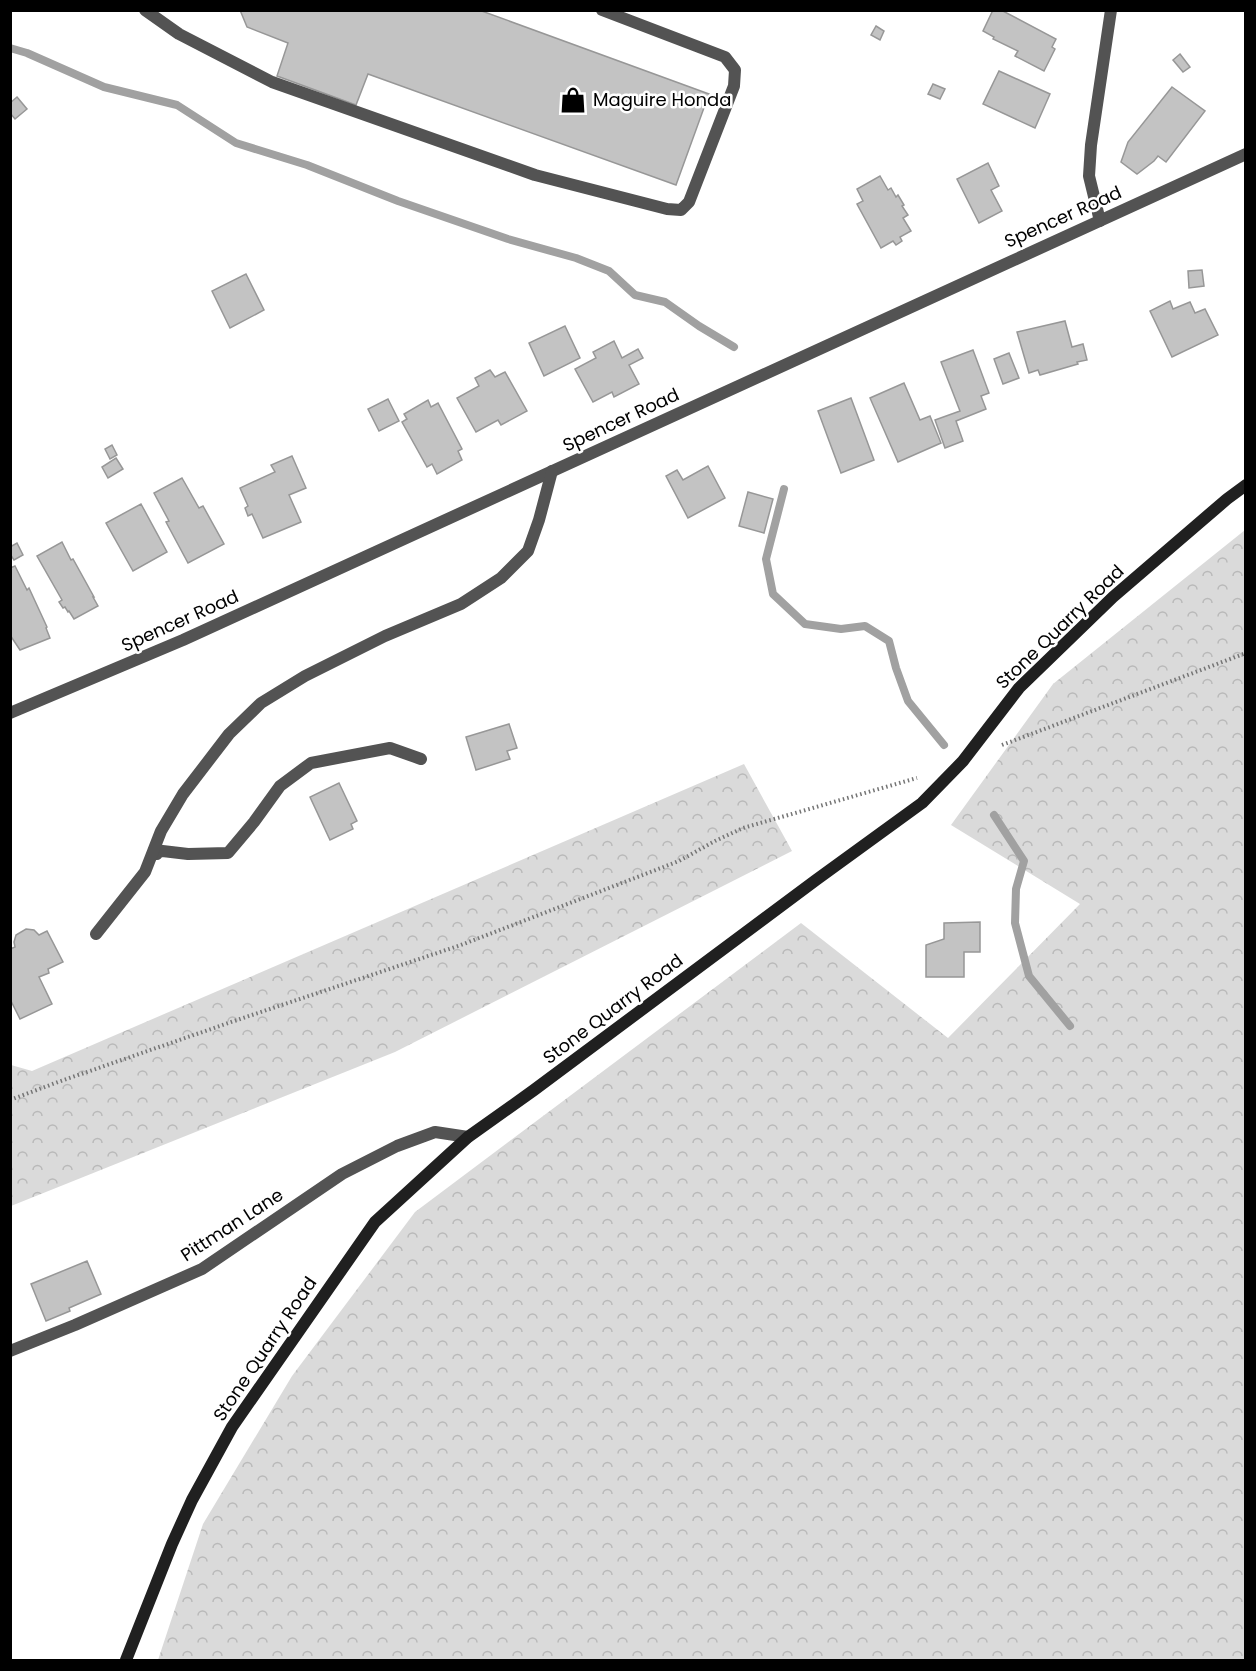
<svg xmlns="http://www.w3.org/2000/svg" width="1256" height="1671" viewBox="0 0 1256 1671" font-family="Poppins,sans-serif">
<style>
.forest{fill:url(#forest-crowns)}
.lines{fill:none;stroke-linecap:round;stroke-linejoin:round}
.stream{stroke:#a1a1a1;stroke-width:8}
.building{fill:#c3c3c3;stroke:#979797;stroke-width:1.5}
.path{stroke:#757575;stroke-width:4;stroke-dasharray:1.5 3;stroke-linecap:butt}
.lane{stroke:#535353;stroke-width:12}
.street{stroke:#535353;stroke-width:12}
.secondary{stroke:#202020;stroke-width:12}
.labels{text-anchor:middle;stroke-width:5;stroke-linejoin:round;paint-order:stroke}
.poi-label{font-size:18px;fill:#000;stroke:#fff;text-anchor:start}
.street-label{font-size:18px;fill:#000;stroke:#fff}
</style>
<defs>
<pattern id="forest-crowns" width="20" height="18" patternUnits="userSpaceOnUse" patternTransform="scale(1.5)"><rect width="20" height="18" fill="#dadada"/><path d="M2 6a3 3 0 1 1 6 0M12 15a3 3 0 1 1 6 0" fill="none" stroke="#b9b9b9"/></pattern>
</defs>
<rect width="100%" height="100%" fill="#fff"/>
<g class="forest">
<path d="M1245 530V1660H158L203 1524 292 1376 415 1212 801 923 948 1038 1080 904 951 825 1053 684Z"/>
<path d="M744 764 792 851 395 1052 11 1206V1065L32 1071Z"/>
</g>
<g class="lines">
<g class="stream">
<path d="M10 48 27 53 104 87 177 105 236 143 307 165 398 201 508 239 576 258 609 271 635 295 665 302 699 326 734 347"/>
<path d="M784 489 766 559 773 594 805 624 841 629 865 626 889 641 896 668 908 701 944 745"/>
<path d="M994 815 1024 861 1016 889 1015 923 1029 976 1070 1026"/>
</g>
</g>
<g class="building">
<path d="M240 10H479L709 94 676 185 368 74 356 105 277 76 288 43 247 27Z"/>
<path d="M993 10H1001L1056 39 1052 47 1055 49 1044 71 1015 56 1018 51 993 39 994 37 983 31Z"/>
<path d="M876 26 884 31 880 40 871 35Z"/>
<path d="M1180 54 1190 67 1183 72 1173 60Z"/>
<path d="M999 71 1050 94 1035 128 983 104Z"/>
<path d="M933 84 945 89 940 99 928 94Z"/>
<path d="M1172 87 1205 111 1166 162 1158 156 1154 161 1137 174 1121 162 1128 142Z"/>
<path d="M17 97 27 109 15 119 10 113V103Z"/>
<path d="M988 163 999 186 991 190 1002 211 979 223 957 179Z"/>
<path d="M880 176 888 190 891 188 896 197 898 195 904 205 902 206 908 215 903 218 911 231 900 237 902 241 896 245 893 241 881 248 857 204 863 201 857 189Z"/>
<path d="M1202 270 1204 286 1189 288 1188 271Z"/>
<path d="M246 274 264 310 230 328 212 291Z"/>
<path d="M1170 301 1173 309 1190 302 1195 313 1205 309 1218 335 1172 357 1150 311Z"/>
<path d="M1065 321 1072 347 1083 344 1087 360 1077 362 1078 364 1040 375 1038 370 1029 373 1017 332Z"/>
<path d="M565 326 580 358 544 376 529 343Z"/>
<path d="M614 341 622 358 638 349 643 358 629 365 639 384 614 397 612 392 593 402 575 369 596 358 593 352Z"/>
<path d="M973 350 989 393 981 396 986 409 956 421 963 441 945 448 935 420 960 411 941 362Z"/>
<path d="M1009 353 1019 378 1003 384 994 359Z"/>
<path d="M490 370 495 377 505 372 527 411 501 425 498 420 476 432 457 398 479 386 475 378Z"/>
<path d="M904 383 920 420 930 416 941 443 898 462 870 398Z"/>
<path d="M851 398 874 460 841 473 818 411Z"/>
<path d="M388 399 399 421 379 431 368 409Z"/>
<path d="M428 400 431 407 438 403 462 449 458 451 462 460 437 474 432 464 427 467 402 422 407 419 404 414Z"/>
<path d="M112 445 117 455 110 459 105 449Z"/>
<path d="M292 456 306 488 289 495 301 522 263 538 252 514 248 516 245 508 248 506 240 488 275 472 271 465Z"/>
<path d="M116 458 123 469 108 478 102 467Z"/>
<path d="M708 466 725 498 688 518 666 476 677 470 683 480Z"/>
<path d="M182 478 199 508 203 506 224 544 188 563 166 522 169 521 154 493Z"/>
<path d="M748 492 773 499 764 533 739 526Z"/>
<path d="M141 504 167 552 133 571 106 523Z"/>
<path d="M62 542 71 560 73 559 94 597H93L98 606 74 619 69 611 68 612 65 607 63 608 59 602 62 600 37 556Z"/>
<path d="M17 543 23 555 14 560 10 554V547Z"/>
<path d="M15 566 27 590 29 588 47 627 46 628 50 638 20 650 10 635V568Z"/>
<path d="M509 724 517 748 507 751 510 759 476 770 466 737Z"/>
<path d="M339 783 357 821 351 824 353 829 330 840 310 797Z"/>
<path d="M980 922V952H964V977H926V945L944 939V923Z"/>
<path d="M26 929 34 930 39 935 47 931 63 962 48 969 49 973 39 977 52 1004 20 1019 10 999V949L15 947 14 942 16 935Z"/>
<path d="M87 1261 101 1294 69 1308 70 1311 46 1321 31 1284Z"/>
</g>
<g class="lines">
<g class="path">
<path d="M1002 745 1246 653"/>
<path d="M10 1100 58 1082 240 1019 461 945 679 861 715 841 743 828 917 778"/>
</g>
<path class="lane" d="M145 10 179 34 272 82 535 175 667 209 681 210 689 202 734 86 735 70 725 57 602 10"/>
<g class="street">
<path d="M1100 221 1089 176 1091 145 1111 10"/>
<path d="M10 713 183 640 1246 154"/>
<path d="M157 854 154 850 188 854 228 853 254 822 280 786 311 763 390 748 421 759"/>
<path d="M96 934 145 872 161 831 183 794 229 734 261 703 305 676 385 636 461 604 501 578 528 551 539 520 552 471"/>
<path d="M10 1351 75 1325 202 1269 342 1174 397 1146 435 1132 468 1137"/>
</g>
<path class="secondary" d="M126 1660 172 1544 192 1500 232 1427 375 1222 468 1137 534 1090 816 880 922 803 963 761 1019 688 1113 597 1227 499 1246 485"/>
</g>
<defs>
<g id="shop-bare" transform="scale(2.07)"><path d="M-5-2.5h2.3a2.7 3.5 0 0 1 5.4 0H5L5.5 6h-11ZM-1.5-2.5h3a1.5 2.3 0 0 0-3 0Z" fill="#000" stroke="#fff" stroke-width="2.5" paint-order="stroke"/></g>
</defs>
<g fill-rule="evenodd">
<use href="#shop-bare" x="573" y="100"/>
</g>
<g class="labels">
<g class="poi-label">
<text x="593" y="106">Maguire Honda</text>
</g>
<g class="street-label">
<text transform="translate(1063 217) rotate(-24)" y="6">Spencer Road</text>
<text transform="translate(621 420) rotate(-25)" y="6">Spencer Road</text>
<text transform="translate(180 621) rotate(-24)" y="6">Spencer Road</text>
<text transform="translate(1060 627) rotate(-44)" y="6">Stone Quarry Road</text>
<text transform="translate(613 1009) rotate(-37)" y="6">Stone Quarry Road</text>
<text transform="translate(232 1225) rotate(-33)" y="6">Pittman Lane</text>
<text transform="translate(265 1349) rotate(-56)" y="6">Stone Quarry Road</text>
</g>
</g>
<rect width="1256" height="1671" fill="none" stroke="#000000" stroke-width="24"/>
</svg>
